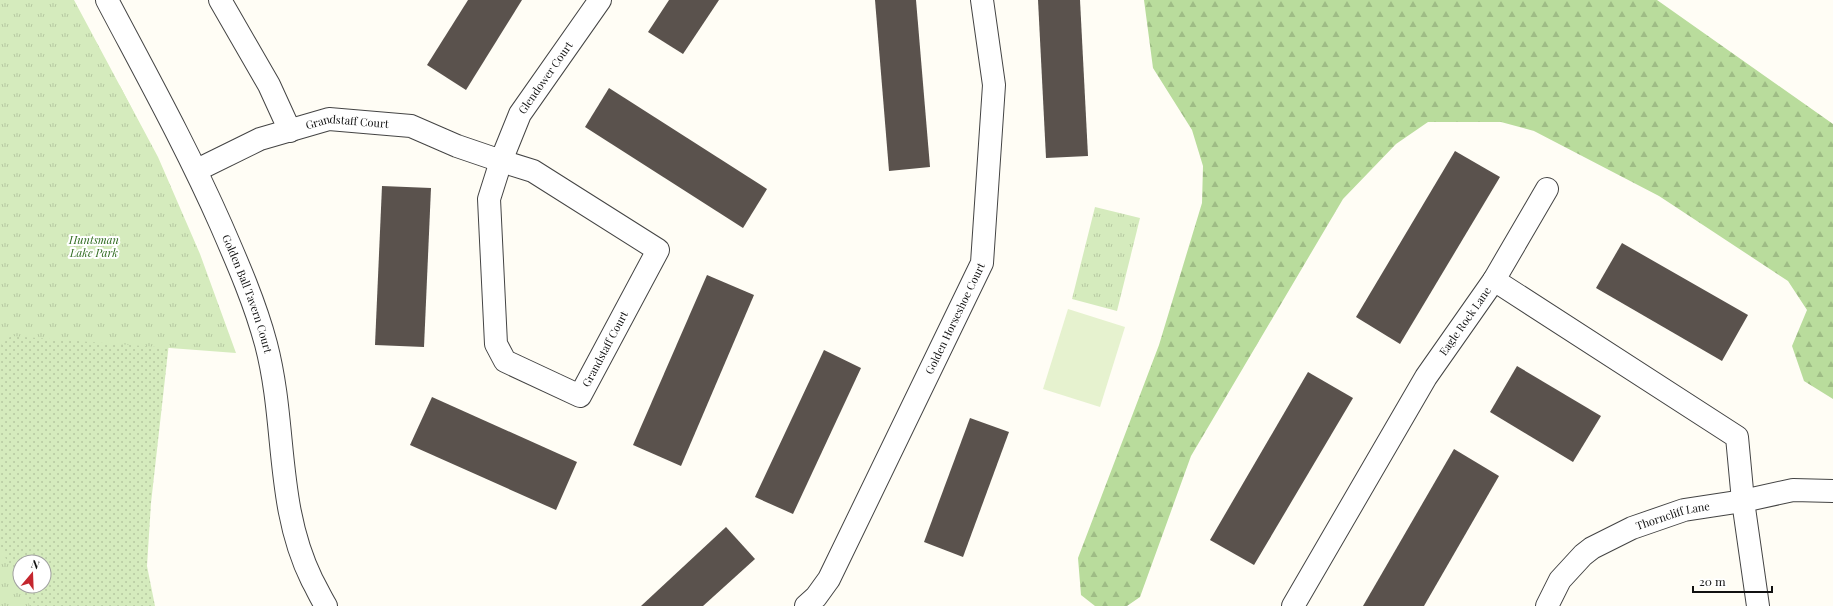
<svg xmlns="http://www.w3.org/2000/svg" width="1833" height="606" viewBox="0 0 1833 606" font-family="'Playfair Display',serif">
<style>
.grass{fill:url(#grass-dots);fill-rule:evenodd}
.forest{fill:url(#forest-firs)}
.park{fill:url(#park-tufts)}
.pitch{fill:#e6f2cf}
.building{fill:#5a524d}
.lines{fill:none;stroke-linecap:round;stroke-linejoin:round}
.minor-casing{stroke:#444;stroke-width:24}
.minor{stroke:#fff;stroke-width:22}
.labels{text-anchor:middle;stroke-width:4;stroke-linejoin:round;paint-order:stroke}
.street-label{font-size:11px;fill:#111;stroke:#fff}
.park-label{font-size:11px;font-style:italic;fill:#2f6b1f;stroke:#fff}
</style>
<defs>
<pattern id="grass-dots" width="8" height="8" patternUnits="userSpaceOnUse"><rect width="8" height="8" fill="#d5ebbd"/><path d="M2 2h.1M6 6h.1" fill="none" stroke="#b6c8a1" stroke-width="1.8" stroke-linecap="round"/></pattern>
<pattern id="forest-firs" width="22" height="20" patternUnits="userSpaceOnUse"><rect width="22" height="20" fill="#b9dc9c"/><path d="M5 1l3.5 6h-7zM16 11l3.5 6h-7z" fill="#9ebc85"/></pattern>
<pattern id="park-tufts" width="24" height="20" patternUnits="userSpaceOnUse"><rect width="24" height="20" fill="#d5ebbd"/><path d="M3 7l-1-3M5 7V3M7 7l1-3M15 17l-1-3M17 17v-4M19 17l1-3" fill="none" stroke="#b6c8a1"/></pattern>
</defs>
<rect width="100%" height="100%" fill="#fffdf5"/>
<path class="grass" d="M0 0H20L120 86 147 138 138 168 170 334 151 503 147 566 155 606H0ZM20 562H44V586H20Z"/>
<path class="forest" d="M1144 0H1657L1833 124V399L1804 381 1792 346 1807 310 1788 281 1659 196 1534 131 1501 122H1428L1396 144 1343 199 1191 456 1140 597 1127 606H1095L1081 595 1078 558 1159 345 1202 203 1203 166 1192 130 1153 68Z"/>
<g class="park">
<path d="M0 0H74L158 157 200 254 236 353 11 336 0 346Z"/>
<path d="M1095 207 1140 218 1117 311 1072 299Z"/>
<path d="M0 547 30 606H0Z"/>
</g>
<path class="pitch" d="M1068 309 1125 327 1100 407 1043 389Z"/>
<g class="building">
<path d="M468 0H522L466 90 427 65Z"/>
<path d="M669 0H719L683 54 648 32Z"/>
<path d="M875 0H916L930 167 889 171Z"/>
<path d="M1038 0H1080L1088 156 1046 158Z"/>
<path d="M609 88 767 189 743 228 585 127Z"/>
<path d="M1455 151 1500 177 1400 344 1356 317Z"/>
<path d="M382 186 431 188 424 347 375 345Z"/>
<path d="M1622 243 1748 315 1722 361 1596 288Z"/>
<path d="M707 275 754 295 681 466 633 445Z"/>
<path d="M824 350 861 368 793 514 755 497Z"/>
<path d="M1517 366 1601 416 1573 462 1490 412Z"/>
<path d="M1308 372 1353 398 1254 565 1210 540Z"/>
<path d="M432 397 577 462 556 510 410 445Z"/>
<path d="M970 418 1009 432 963 557 924 542Z"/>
<path d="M1454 449 1499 476 1424 606H1363Z"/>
<path d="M726 527 755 559 703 606H641Z"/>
</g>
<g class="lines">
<g class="minor-casing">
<g id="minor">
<path id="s1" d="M107 0C146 74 187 148 221 225 238 264 255 303 266 344 287 424 275 505 312 580 317 589 321 598 326 606"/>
<path d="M220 0 269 85 290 131"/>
<path d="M501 161 533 171 658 250 580 396 505 361 496 344 489 199Z"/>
<path id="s2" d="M197 170 260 139 329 119 411 126 457 146 501 161 520 114 600 0"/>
<path d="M1494 280 1547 189"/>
<path id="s3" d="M806 606 816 597 829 579 982 263 994 85 982 0"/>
<path id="s4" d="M1293 606 1426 377 1494 280 1737 437 1743 501 1758 606"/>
<path id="s5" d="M1547 606 1560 580 1583 555 1592 548 1632 528 1684 510 1743 501 1793 490 1833 491"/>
</g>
</g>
<use href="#minor" class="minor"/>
</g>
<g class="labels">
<g class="street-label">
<text dy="4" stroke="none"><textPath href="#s2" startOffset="416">Glendower Court</textPath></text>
<text dy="4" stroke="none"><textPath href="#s2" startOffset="160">Grandstaff Court</textPath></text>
<text dy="4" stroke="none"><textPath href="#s1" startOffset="326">Golden Ball Tavern Court</textPath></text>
<text dy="4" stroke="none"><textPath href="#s3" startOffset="325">Golden Horseshoe Court</textPath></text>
<text dy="4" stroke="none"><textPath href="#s4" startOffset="333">Eagle Rock Lane</textPath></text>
<text transform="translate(605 349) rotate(-62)" y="4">Grandstaff Court</text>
<text dy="4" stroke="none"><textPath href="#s5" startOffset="162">Thorncliff Lane</textPath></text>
</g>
<g class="park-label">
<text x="94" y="244">Huntsman<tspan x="94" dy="13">Lake Park</tspan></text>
</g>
</g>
<g transform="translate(32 574) rotate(19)"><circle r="19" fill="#ffffff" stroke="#a0a0a0"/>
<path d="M0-3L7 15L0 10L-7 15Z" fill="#c4262e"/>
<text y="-6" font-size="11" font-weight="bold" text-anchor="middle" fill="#111111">N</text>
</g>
<path d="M1693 586v6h79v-6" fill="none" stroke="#111111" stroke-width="2"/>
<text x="1699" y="586" font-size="12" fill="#111111" stroke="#ffffff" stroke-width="3" paint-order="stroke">20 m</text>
</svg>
